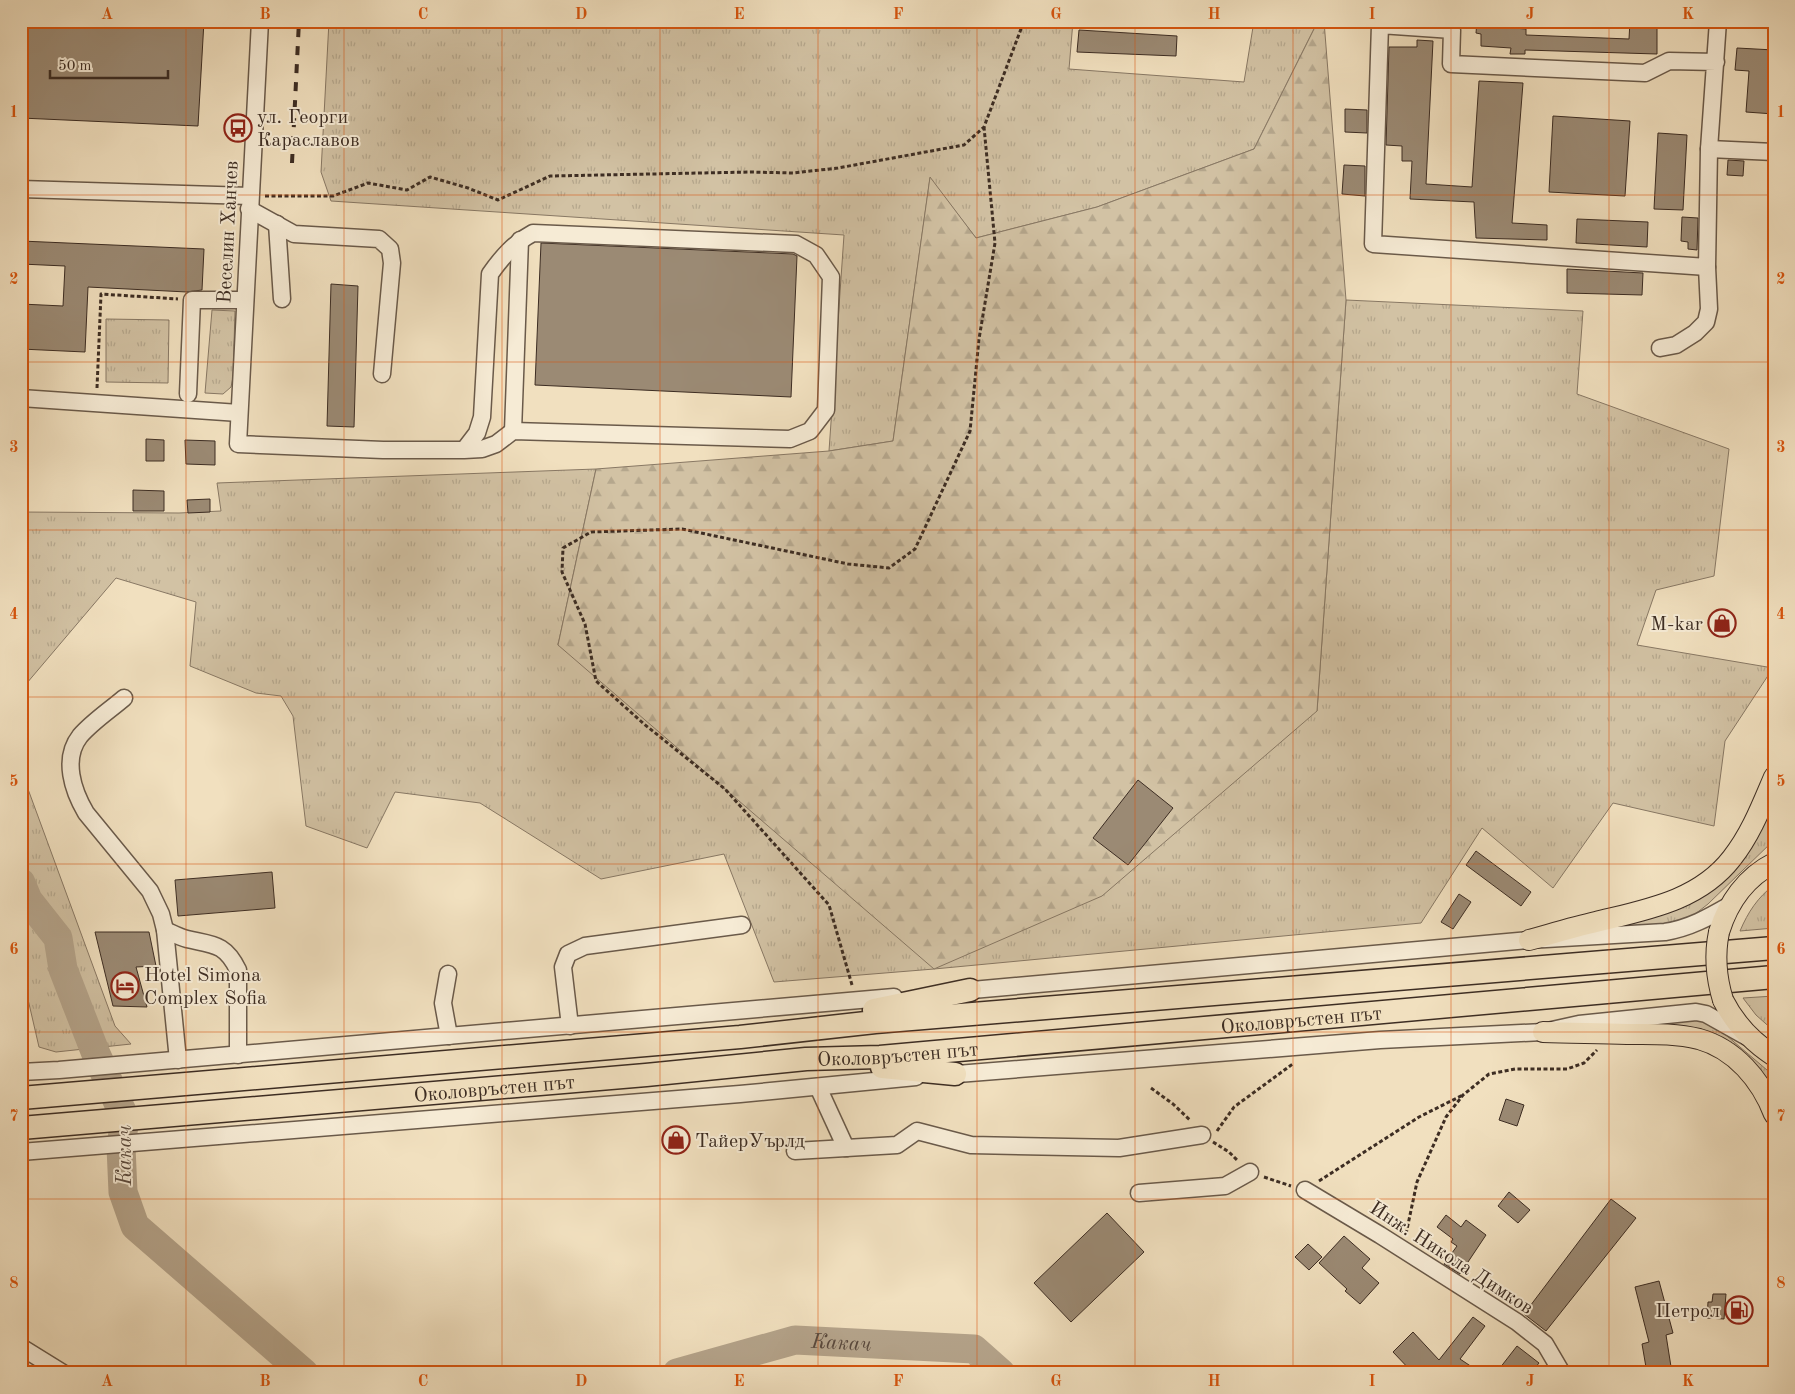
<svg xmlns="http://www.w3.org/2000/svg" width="1795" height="1394" viewBox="0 0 1795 1394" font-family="'Old Standard TT',serif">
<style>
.grass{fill:url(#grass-tufts);stroke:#887864}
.forest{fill:url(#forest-firs);stroke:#887864}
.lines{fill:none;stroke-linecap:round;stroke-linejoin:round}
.river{stroke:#b4a38a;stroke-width:29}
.building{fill:#9b8a74;stroke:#3d2d23}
.minor-casing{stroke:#6a5a4a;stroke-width:19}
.major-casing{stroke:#3d2d23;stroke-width:22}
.highway-casing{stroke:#3d2d23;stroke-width:25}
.path{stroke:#3d2d23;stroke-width:3;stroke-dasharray:4 2.5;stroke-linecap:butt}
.minor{stroke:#f6ebd5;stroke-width:16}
.major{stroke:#f1e0bf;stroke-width:20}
.highway{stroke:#f1e0bf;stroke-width:22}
.rail{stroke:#3d2d23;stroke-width:4;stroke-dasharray:9 9;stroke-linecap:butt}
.major-bridge-casing{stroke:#3d2d23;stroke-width:22;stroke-linecap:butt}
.major-bridge{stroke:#f1e0bf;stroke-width:20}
.grid{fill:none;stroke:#d7550e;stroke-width:1;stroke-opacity:0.55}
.labels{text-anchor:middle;stroke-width:4;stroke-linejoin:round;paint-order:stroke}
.poi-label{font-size:20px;fill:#3d2d23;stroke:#f6ebd5;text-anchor:start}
.street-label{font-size:20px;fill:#3d2d23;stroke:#f6ebd5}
.water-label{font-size:21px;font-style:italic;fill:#5b4a3d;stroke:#f6ebd5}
.neatline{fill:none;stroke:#d7550e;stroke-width:2}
.grid-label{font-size:16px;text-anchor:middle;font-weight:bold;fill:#d7550e}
</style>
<defs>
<pattern id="grass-tufts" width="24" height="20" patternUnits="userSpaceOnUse" patternTransform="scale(1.25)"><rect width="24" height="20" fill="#d2c2a4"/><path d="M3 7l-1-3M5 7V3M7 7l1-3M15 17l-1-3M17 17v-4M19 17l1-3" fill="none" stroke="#b5a78d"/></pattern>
<pattern id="forest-firs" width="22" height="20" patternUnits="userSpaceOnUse" patternTransform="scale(1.25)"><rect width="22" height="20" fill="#d2c2a4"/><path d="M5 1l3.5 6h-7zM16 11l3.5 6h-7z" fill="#b5a78d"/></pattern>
</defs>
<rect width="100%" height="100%" fill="#f1e0bf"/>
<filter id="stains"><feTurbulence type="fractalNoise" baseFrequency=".004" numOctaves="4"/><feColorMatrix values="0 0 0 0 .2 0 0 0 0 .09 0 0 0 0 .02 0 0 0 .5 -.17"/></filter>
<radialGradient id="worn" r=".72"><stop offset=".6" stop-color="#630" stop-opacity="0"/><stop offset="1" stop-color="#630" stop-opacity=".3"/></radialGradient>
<g class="grass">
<path d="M329 21H1073L1069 69 1244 82 1254 21H1318L1254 149 1097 207 976 238 930 178 893 441 829 451 844 235 331 201 321 172Z"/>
<path d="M1346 300 1583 311 1577 394 1729 449 1714 576 1656 590 1637 645 1773 668 1725 741 1714 826 1613 803 1553 888 1482 828 1421 923 934 969 774 982 724 854 601 879 480 803 395 792 367 848 306 826 293 716 281 696 256 693 190 666 196 602 116 578 21 690V512L179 513 221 511 217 483 596 469 558 645 1317 711Z"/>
<path d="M212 310 235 311 233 377 231 387 223 394 205 393Z"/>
<path d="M106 319 169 320 168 383 106 382Z"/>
<path d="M21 770 115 1026 131 1044 56 1052 39 1047 21 969Z"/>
<path d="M1774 795V840L1708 904 1690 918 1660 927 1601 930 1684 906Z"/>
<path d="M1774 885V928L1740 931C1748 912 1758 897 1774 885Z"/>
<path d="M1774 996V1031L1756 1015 1743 998Z"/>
<path d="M1700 1020 1720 1030 1774 1076V1098L1760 1075 1652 1024Z"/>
</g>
<path class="forest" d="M1318 21H1324L1346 300 1317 711 1102 896 934 969 558 645 596 469 829 451 893 441 930 177 976 238 1097 207 1254 149Z"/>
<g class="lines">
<g class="river">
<path d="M21 883 28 900 58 938 63 969 96 1054 125 1118 121 1147 123 1192 135 1226 304 1373"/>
<path id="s1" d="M677 1373 795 1340 974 1349 1001 1373"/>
</g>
</g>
<g class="building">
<path d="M21 21H204L198 126 21 118Z"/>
<path d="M1477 21H1501L1500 27 1526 29V35L1629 39 1630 21H1657V54L1525 50V54H1510L1511 48 1481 46V34L1476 33Z"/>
<path d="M1079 30 1177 36 1176 56 1077 52Z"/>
<path d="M1417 40 1433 41 1426 184 1472 187 1479 81 1523 83 1512 223 1547 225V240L1476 238 1474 202 1410 199 1412 161H1402V146L1386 145 1389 47H1417Z"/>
<path d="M1737 48 1774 50V114L1746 112 1749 71 1735 70Z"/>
<path d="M1345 109 1367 110V133L1345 132Z"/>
<path d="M1553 116 1630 121 1625 196 1549 192Z"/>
<path d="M1658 133 1687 135 1683 210 1654 209Z"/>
<path d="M1728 160 1744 161 1743 176 1727 175Z"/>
<path d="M1344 165 1365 166V196L1342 194Z"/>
<path d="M1682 217 1698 218 1697 250 1688 249V242L1681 241Z"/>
<path d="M1577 219 1648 222 1647 247 1576 243Z"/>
<path d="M21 241 204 249 202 290 187 292 88 287 85 352 21 349V304L63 306 65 266 21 264Z"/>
<path d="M541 243 793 254 797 256 791 397 535 385Z"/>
<path d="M1567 269 1643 273 1642 295 1567 293Z"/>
<path d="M331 284 358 286 354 427 327 426Z"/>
<path d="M146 439 164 440V461H146Z"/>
<path d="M185 440 215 441V465L186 464Z"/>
<path d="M133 490 164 491V511H133Z"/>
<path d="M210 499V512L188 513 187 500Z"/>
<path d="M1138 780 1173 808 1128 865 1093 838Z"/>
<path d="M1476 851 1531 892 1521 906 1466 865Z"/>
<path d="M272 872 275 908 178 916 175 880Z"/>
<path d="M1459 894 1471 902 1453 929 1441 922Z"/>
<path d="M95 932H149L156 966 136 967 147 1007 113 1006Z"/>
<path d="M1506 1099 1524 1105 1517 1126 1499 1120Z"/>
<path d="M1509 1192 1530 1210 1518 1223 1498 1206Z"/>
<path d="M1611 1199 1636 1218 1546 1331 1524 1314Z"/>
<path d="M1107 1213 1144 1252 1071 1322 1034 1283Z"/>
<path d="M1446 1215 1461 1227 1466 1220 1486 1235 1460 1274 1444 1264 1457 1246 1451 1242 1453 1239 1437 1227Z"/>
<path d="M1344 1236 1370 1259 1362 1268 1379 1283 1360 1304 1345 1291 1347 1289 1319 1263Z"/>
<path d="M1308 1244 1322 1257 1309 1270 1295 1257Z"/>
<path d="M1659 1281 1673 1333 1666 1335 1672 1373H1647L1642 1344 1649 1342 1635 1287Z"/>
<path d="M1713 1294H1726L1724 1319 1707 1318 1708 1302H1712Z"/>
<path d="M1473 1317 1485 1326 1460 1359 1481 1373H1413L1393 1352 1413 1332 1439 1360Z"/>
<path d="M1517 1346 1539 1363 1531 1373H1496Z"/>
</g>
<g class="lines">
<g class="minor-casing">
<g id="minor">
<path d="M260 21 238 444 383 450H464L482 449 496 444 513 431 790 439 810 431 826 410 831 277 816 255 796 244 533 233C514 243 502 257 490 274L482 417 477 433 464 450"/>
<path d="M1716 62 1669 61 1645 73 1451 64 1452 30 1380 25 1373 244 1707 267 1709 149 1718 21"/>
<path d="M1709 149 1774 152"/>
<path d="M21 189 250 196"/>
<path d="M249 209 294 234 379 239 390 249 392 263 382 374"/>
<path d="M277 224 282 299"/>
<path d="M1660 348 1676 345 1695 333 1706 322 1709 309 1707 267"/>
<path d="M188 394 192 300H245"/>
<path d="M21 398 239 413"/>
<path d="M513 431 520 240"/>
<path d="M124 698C110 710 92 722 80 736 62 759 73 791 86 813L150 891 161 914 165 930 178 1060"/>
<path d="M165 930C172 933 179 937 187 939 213 945 225 943 238 970V1055"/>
<path d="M448 974 443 1003 449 1036"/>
<path d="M961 991 1529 940 1665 932C1690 928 1709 917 1730 905"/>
<path d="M570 1026 563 967 568 954 585 946 742 925"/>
<path d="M21 1072 59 1070 894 997"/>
<path d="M945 1075 1380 1040 1543 1032 1579 1024 1696 1012 1706 1014 1747 1037"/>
<path d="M818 1087 846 1148"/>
<path d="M795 1151 897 1145 917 1131 971 1145 1119 1148 1202 1135"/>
<path d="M21 1152 740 1094 916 1077"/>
<path d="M1305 1190 1380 1235 1517 1322 1545 1344 1562 1373"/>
<path d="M1139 1193 1225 1186 1250 1172"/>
<path d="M21 1347 63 1373"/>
</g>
</g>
<g class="major-casing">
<g id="major">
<path d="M1719 932C1728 903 1746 877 1774 863"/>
<path d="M1529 940C1551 934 1574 927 1596 922 1645 910 1699 901 1732 858 1751 834 1762 805 1774 777"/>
<path d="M1723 1000C1735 1024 1751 1041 1774 1056"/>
<path d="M1543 1032C1571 1033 1599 1033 1627 1034 1651 1034 1675 1033 1699 1039 1735 1049 1761 1080 1774 1114"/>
</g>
</g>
<g class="highway-casing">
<g id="highway">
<path d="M874 1010 970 990"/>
<path d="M882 1067 955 1074"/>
<path d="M21 1098 740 1037 875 1022 1774 948"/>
<path id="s2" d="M21 1128 646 1075 806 1059 880 1057 1774 977"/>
</g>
</g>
<g class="path">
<path d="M265 196H333L368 183 407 190 430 177 468 188 498 200 550 176 751 172 793 173 838 168 964 145 984 127 1024 21"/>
<path d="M97 388 101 294 178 299"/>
<path d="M852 985 829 905 725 789 644 724 596 681 585 624 562 572 563 548 591 532 682 529 848 564 889 568 915 549 970 431 979 339 995 243 984 127"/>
<path d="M1151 1088 1173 1104 1191 1121"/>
<path d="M1217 1131 1234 1107 1294 1063"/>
<path d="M1213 1142 1229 1152 1238 1161"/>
<path d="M1264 1177 1291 1186"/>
<path d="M1319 1181 1419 1117 1463 1095"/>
<path d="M1406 1234 1417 1182 1446 1117 1463 1095 1489 1074 1515 1069H1567L1584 1063 1597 1050"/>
</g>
<use href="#minor" class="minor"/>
<use href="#major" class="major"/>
<use href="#highway" class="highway"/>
<path class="rail" d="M292 163 299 21"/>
<g class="major-bridge-casing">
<path id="major-bridge" d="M1719 932C1714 956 1716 977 1723 1000"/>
</g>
<use href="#major-bridge" class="major-bridge"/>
</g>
<path class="grid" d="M186 21V1373M344 21V1373M502 21V1373M660 21V1373M818 21V1373M977 21V1373M1135 21V1373M1293 21V1373M1451 21V1373M1609 21V1373M21 195H1774M21 362H1774M21 530H1774M21 697H1774M21 864H1774M21 1032H1774M21 1199H1774"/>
<defs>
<g id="bus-ring" transform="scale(1.4375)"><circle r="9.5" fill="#f6ebd5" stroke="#8f2418" stroke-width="1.5"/><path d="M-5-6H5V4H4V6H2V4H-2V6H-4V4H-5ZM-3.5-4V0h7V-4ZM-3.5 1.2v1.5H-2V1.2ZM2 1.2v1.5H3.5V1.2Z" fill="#8f2418"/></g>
<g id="shop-ring" transform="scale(1.4375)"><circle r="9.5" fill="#f6ebd5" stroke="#8f2418" stroke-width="1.5"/><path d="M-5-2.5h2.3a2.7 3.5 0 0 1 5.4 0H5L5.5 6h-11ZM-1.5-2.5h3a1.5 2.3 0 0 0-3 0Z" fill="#8f2418"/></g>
<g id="hotel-ring" transform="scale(1.4375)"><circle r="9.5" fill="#f6ebd5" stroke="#8f2418" stroke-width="1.5"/><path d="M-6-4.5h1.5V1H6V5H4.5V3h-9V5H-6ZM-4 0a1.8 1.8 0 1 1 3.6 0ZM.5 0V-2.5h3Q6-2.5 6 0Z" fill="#8f2418"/></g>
<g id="fuel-ring" transform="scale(1.4375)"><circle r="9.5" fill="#f6ebd5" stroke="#8f2418" stroke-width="1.5"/><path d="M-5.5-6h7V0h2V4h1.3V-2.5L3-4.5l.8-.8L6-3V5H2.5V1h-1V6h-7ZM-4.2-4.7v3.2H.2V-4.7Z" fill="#8f2418"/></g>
</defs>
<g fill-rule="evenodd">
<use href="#bus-ring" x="238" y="128"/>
<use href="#shop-ring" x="1722" y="623"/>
<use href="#hotel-ring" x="125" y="986"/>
<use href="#shop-ring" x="676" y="1140"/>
<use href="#fuel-ring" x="1739" y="1310"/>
</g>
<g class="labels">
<g class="poi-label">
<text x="257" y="123">ул. Георги<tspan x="257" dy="23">Караславов</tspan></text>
<text x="1703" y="630" text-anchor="end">M-kar</text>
<text x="144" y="981">Hotel Simona<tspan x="144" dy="23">Complex Sofia</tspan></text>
<text x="695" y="1147">ТайерУърлд</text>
<text x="1720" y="1317" text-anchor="end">Петрол</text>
</g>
<g class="street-label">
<text transform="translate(227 232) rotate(-87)" y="7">Веселин Ханчев</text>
<text dy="7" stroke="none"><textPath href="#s2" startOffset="1285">Околовръстен път</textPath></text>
<text dy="7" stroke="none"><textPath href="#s2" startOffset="880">Околовръстен път</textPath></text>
<text dy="7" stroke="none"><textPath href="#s2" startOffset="475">Околовръстен път</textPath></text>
<text transform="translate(1452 1257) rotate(33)" y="7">Инж. Никола Димков</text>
</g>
<g class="water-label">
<text transform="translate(124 1155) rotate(-90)" y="7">Какач</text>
<text dy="7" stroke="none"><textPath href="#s1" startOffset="169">Какач</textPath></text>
</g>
</g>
<rect width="1795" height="1394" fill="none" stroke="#f1e0bf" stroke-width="55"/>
<path d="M50 70v8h118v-8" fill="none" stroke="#3d2d23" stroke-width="2.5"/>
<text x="58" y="70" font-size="15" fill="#3d2d23" stroke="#f6ebd5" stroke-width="4" paint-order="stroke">50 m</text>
<rect x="28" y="28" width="1740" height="1338" class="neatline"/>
<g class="grid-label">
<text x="107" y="19">A</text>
<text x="265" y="19">B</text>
<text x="423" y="19">C</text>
<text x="581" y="19">D</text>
<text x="739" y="19">E</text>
<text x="898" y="19">F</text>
<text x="1056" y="19">G</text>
<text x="1214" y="19">H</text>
<text x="1372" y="19">I</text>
<text x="1530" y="19">J</text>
<text x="1688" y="19">K</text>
<text x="14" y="117">1</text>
<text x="1781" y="117">1</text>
<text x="14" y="284">2</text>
<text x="1781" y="284">2</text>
<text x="14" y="452">3</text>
<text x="1781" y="452">3</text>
<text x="14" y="619">4</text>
<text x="1781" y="619">4</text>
<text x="14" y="786">5</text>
<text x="1781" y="786">5</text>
<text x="14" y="954">6</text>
<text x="1781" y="954">6</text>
<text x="14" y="1121">7</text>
<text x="1781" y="1121">7</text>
<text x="14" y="1288">8</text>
<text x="1781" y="1288">8</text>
<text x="107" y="1386">A</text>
<text x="265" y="1386">B</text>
<text x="423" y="1386">C</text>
<text x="581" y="1386">D</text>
<text x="739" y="1386">E</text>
<text x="898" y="1386">F</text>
<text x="1056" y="1386">G</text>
<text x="1214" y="1386">H</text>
<text x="1372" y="1386">I</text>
<text x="1530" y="1386">J</text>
<text x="1688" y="1386">K</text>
</g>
<rect width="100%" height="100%" filter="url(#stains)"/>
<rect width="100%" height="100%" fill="url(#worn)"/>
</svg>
